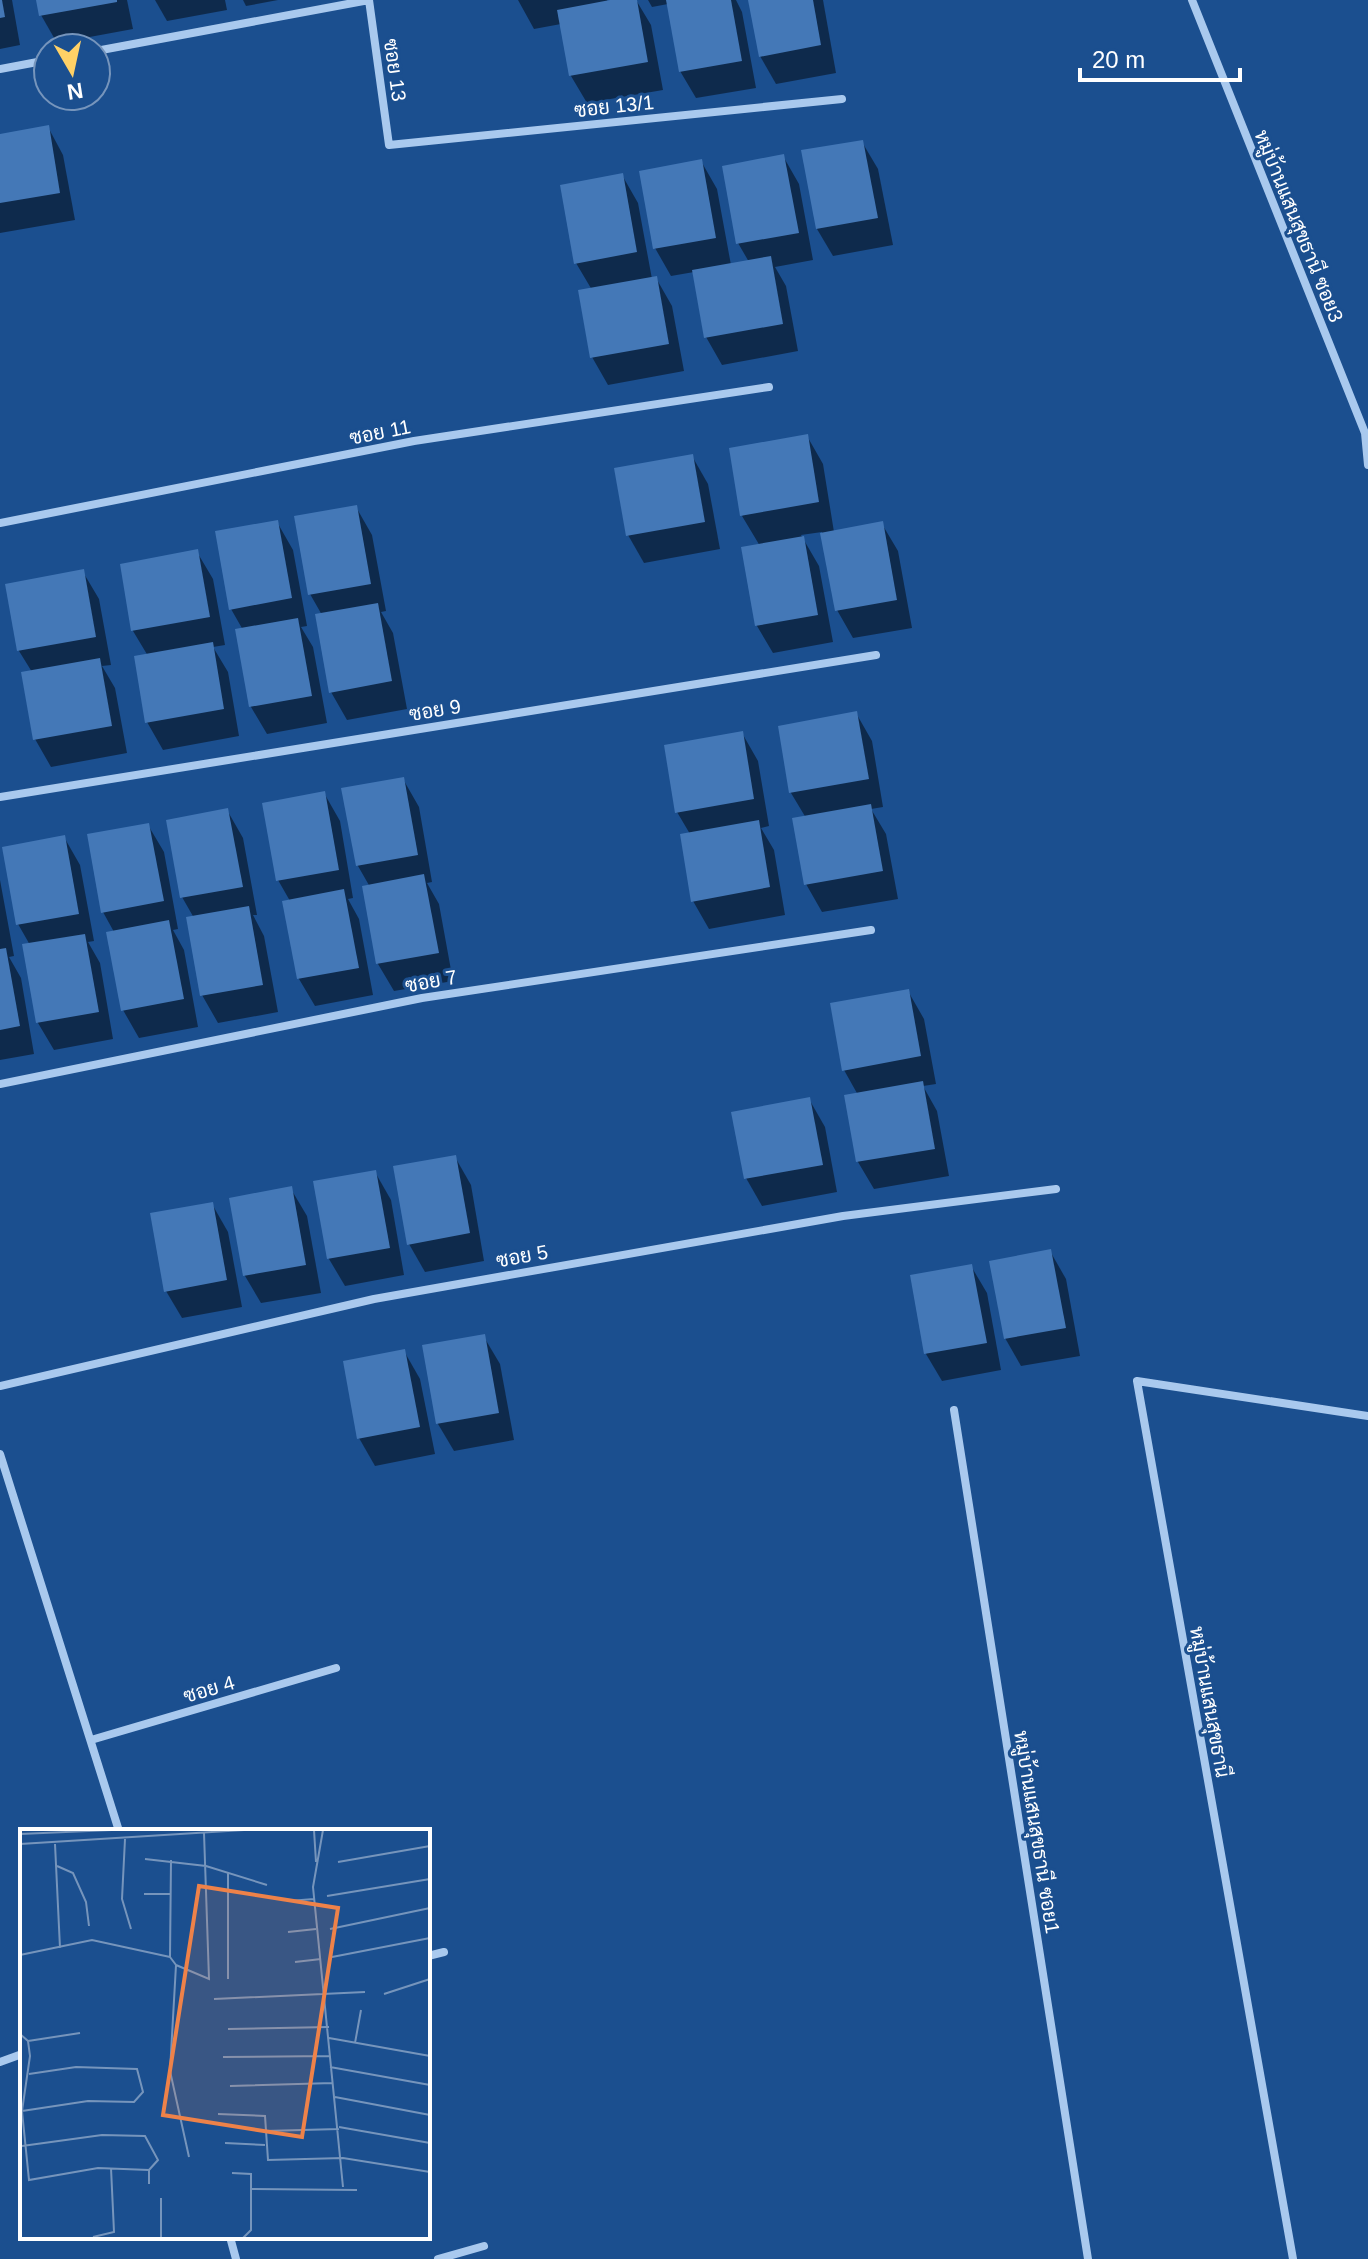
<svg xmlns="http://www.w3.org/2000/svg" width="1368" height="2259" viewBox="0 0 1368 2259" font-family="Helvetica,Sarabun,sans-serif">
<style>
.shadow{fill:#0007}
.building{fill:#4478b7}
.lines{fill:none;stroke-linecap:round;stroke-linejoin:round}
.street{stroke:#a9c9ee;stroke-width:8}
.labels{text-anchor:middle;stroke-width:6;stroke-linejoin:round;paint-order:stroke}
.street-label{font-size:20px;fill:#fff;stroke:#1b4f8f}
.inset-road{fill:none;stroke:#7695bc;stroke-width:2}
.view{fill:#ee8249;fill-opacity:0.15;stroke:#ee8249;stroke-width:4}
.inset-edge{fill:none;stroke:#fff;stroke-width:4}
</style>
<rect width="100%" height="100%" fill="#1b4f8f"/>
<g class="shadow">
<path d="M0 0H12L20 45 0 49Z"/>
<path d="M38 0H127L133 29 57 43 41 15Z"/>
<path d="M155 0H225L227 10 167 21Z"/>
<path d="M243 0H278L246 6Z"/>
<path d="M518 0H607L608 2 636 0 651 25 663 90 587 103 571 76 561 24 534 29Z"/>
<path d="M648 0H736L742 12 756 88 696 98 680 71 668 4 652 7Z"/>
<path d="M750 0H823L836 73 776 84 760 56Z"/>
<path d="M48 127 63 155 75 220 0 233V136Z"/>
<path d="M862 142 878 169 893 245 833 256 817 229Z"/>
<path d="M783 156 799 184 813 260 775 267 786 286 798 351 722 365 706 337 694 272 671 276 655 248 701 161 717 189 731 265 749 262 738 243Z"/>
<path d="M622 175 638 203 652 279 656 278 672 306 684 371 608 385 592 357V290L576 263Z"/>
<path d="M807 436 823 464 834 532 882 524 898 551 912 628 853 638 837 610 822 532 801 535 819 566 833 642 773 653 757 626 743 549 760 546 742 516Z"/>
<path d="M692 456 708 484 720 549 644 563 628 535Z"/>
<path d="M356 507 372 535 386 611 381 612 393 633 407 709 347 720 331 692 322 615 310 594Z"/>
<path d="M277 522 293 550 307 626 301 627 313 647 327 723 267 734 251 707 237 631 243 630 231 609Z"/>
<path d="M197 552 213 579 225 645 213 647 228 672 239 736 163 750 147 722 148 656 133 631 122 565Z"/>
<path d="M83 572 99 599 111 665 102 666 115 688 127 753 51 767 35 739 32 672 19 651 7 585Z"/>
<path d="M856 713 872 741 883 807 871 809 886 834 898 899 822 912 806 884V818L791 793 780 727Z"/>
<path d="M742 733 758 761 769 826 761 828 774 850 785 915 709 929 693 901 690 834 677 812Z"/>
<path d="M403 779 419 807 432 882 427 883 439 904 453 981 394 991 378 964 370 887 358 866 343 789Z"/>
<path d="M324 793 340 821 353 898 348 899 359 919 373 995 315 1006 299 979 284 902 290 901 278 880Z"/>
<path d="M227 810 243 838 257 915H253L264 936 278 1012 218 1023 202 995 194 918 182 897Z"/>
<path d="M148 825 164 852 178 929 173 930 184 950 198 1027 139 1038 123 1010 114 932 103 912Z"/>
<path d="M64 837 80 865 94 941 88 942 100 963 113 1039 54 1050 38 1023 24 946 30 945 18 924Z"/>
<path d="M0 880 14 956 9 957 21 978 34 1054 0 1060Z"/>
<path d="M908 991 924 1019 936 1084 923 1086 937 1111 949 1176 874 1189 858 1162V1095L844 1070Z"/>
<path d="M809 1099 825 1127 837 1192 762 1206 746 1178Z"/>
<path d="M455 1157 471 1185 484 1261 425 1272 409 1244Z"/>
<path d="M375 1172 391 1200 404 1275 345 1286 329 1259 315 1183Z"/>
<path d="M291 1189 307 1216 321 1293 261 1303 245 1276 231 1200Z"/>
<path d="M212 1204 228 1232 242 1307 182 1318 166 1291Z"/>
<path d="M1050 1251 1066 1279 1080 1356 1021 1366 1005 1338Z"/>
<path d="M971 1266 987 1293 1001 1370 942 1381 926 1354Z"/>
<path d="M484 1337 500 1364 514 1440 454 1451 438 1424 424 1347Z"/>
<path d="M404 1351 420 1379 435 1454 375 1466 359 1438Z"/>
</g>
<g class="building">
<path d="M0 0H2L5 17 0 18Z"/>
<path d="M36 0H117V2L39 16Z"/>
<path d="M610 0H637L648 62 569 76 557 10Z"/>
<path d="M666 0H731L742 61 679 72Z"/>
<path d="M748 0H813L821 45 759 57Z"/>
<path d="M49 125 60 193 0 203V134Z"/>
<path d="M863 140 878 218 816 229 801 150Z"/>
<path d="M784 154 799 233 736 244 722 166Z"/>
<path d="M702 159 716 238 653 249 639 171Z"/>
<path d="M623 173 637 252 574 264 560 185Z"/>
<path d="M771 256 783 324 704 338 692 270Z"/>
<path d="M657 276 669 344 590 358 578 290Z"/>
<path d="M808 434 819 502 740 516 729 448Z"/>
<path d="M693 454 705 522 626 536 614 468Z"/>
<path d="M357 505 371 584 308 595 294 516Z"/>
<path d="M278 520 292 598 229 610 215 531Z"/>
<path d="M883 521 897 600 835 611 820 533Z"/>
<path d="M804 536 818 615 755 626 741 547Z"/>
<path d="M198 549 210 617 131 631 120 564Z"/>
<path d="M84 569 96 637 17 651 5 584Z"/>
<path d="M378 603 392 681 329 693 315 614Z"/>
<path d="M298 618 312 696 249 707 235 629Z"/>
<path d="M213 642 224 709 145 723 134 656Z"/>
<path d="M100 658 112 726 33 740 21 672Z"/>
<path d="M857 711 869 779 789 793 778 726Z"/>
<path d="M743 731 754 799 675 813 664 745Z"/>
<path d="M404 777 418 855 356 866 341 788Z"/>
<path d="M325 791 339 870 276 881 262 803Z"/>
<path d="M871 804 883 871 804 885 792 818Z"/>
<path d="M228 808 243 887 180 898 166 820Z"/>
<path d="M759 820 770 887 691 902 680 834Z"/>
<path d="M149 823 164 901 101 913 87 834Z"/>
<path d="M65 835 79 914 16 925 2 847Z"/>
<path d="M424 874 439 953 376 964 362 886Z"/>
<path d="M344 889 359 968 297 979 282 901Z"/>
<path d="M249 906 263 985 200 996 186 917Z"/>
<path d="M169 920 184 999 121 1011 106 932Z"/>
<path d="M85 934 99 1012 36 1023 22 944Z"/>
<path d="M6 948 20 1026 0 1030V949Z"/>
<path d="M909 989 921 1056 842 1071 830 1003Z"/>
<path d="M923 1081 935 1149 856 1162 844 1095Z"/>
<path d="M810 1097 823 1165 744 1179 731 1112Z"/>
<path d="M456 1155 470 1233 407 1245 393 1166Z"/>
<path d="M376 1170 390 1248 327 1259 313 1181Z"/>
<path d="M292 1186 306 1265 243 1276 229 1198Z"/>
<path d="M213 1202 227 1280 164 1292 150 1213Z"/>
<path d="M1051 1249 1066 1328 1004 1339 989 1261Z"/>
<path d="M972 1264 987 1343 924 1354 910 1275Z"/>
<path d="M485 1334 499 1413 436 1424 422 1345Z"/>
<path d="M405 1349 420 1427 357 1439 343 1361Z"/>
</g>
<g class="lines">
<g class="street">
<path d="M1192 0 1365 433 1368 465"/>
<path d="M96 51 369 0 389 145 842 99"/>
<path d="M0 69 48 60"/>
<path d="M0 523 414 441 769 387"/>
<path d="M0 797 876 655"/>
<path d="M0 1084 422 998 871 930"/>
<path d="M0 1386 374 1299 843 1216 1056 1189"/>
<path d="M954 1410 1088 2259"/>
<path d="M0 1454 119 1831"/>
<path d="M91 1740 336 1668"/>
<path d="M428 1956 444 1952"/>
<path d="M0 2062 22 2054"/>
<path d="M230 2237 236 2259"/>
<path d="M438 2259 484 2246"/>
<path d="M1293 2259 1137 1381 1368 1416"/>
</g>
</g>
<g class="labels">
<g class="street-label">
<text transform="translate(395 70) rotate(82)" y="7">ซอย 13</text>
<text transform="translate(614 106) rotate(-6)" y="7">ซอย 13/1</text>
<text transform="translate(1299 226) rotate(68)" y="7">หมู่บ้านแสนสุขธานี ซอย3</text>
<text transform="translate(380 432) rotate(-11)" y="7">ซอย 11</text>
<text transform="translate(435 710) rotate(-9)" y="7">ซอย 9</text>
<text transform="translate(431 981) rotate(-10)" y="7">ซอย 7</text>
<text transform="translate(522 1256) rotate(-10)" y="7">ซอย 5</text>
<text transform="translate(209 1689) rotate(-16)" y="7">ซอย 4</text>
<text transform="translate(1210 1702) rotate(80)" y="7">หมู่บ้านแสนสุขธานี</text>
<text transform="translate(1037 1832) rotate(81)" y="7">หมู่บ้านแสนสุขธานี ซอย1</text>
</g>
</g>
<g transform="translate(20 1829)">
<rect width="410" height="410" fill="#1b4f8f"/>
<path class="inset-road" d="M294 1 296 33M303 1 293 58 323 358M0 5 92 1M105 10 102 70 111 100M0 15 224 1M35 15 40 119M125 30 186 37 247 56M151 31 150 128 156 136 150 242 169 328M318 33 410 17M37 37 53 44 66 73 69 97M208 44V150M124 65H151M307 67 410 50M269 72 294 70M310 100 410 79M268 103 296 100M0 126 72 111 150 128M312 128 410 109M275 133 301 130M156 136 189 150 184 4M364 165 410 150M194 170 345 163M208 200 309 198M0 205 8 212 10 227 2 282 9 351 78 339 129 341M309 209 410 227M8 212 60 204M335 214 341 181M203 228 309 227M310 238 410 256M210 257 313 254M315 268 410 286M2 282 68 272 114 273 123 263 117 240 56 238 9 245M198 285 245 287 248 331 323 329 410 343M319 298 410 314M244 302 319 300M205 314 245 316M2 317 82 306 125 307 138 331 129 341V355M212 344 231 345V401L223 409M231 360 337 361M73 408 94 403 91 339M141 409V369"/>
<path class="view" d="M179 57 318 79 282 308 143 286Z"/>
<rect width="410" height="410" class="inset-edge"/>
</g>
<g transform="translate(72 72) rotate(171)"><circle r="38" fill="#1b4f8f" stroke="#7695bc" stroke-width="2"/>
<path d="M0-6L14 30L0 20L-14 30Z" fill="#ffd166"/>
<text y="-12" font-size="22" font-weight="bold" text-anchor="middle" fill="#ffffff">N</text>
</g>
<path d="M1080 68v12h160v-12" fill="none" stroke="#ffffff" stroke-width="4"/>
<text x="1092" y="68" font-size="24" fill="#ffffff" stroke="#1b4f8f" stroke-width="6" paint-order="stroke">20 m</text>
</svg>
